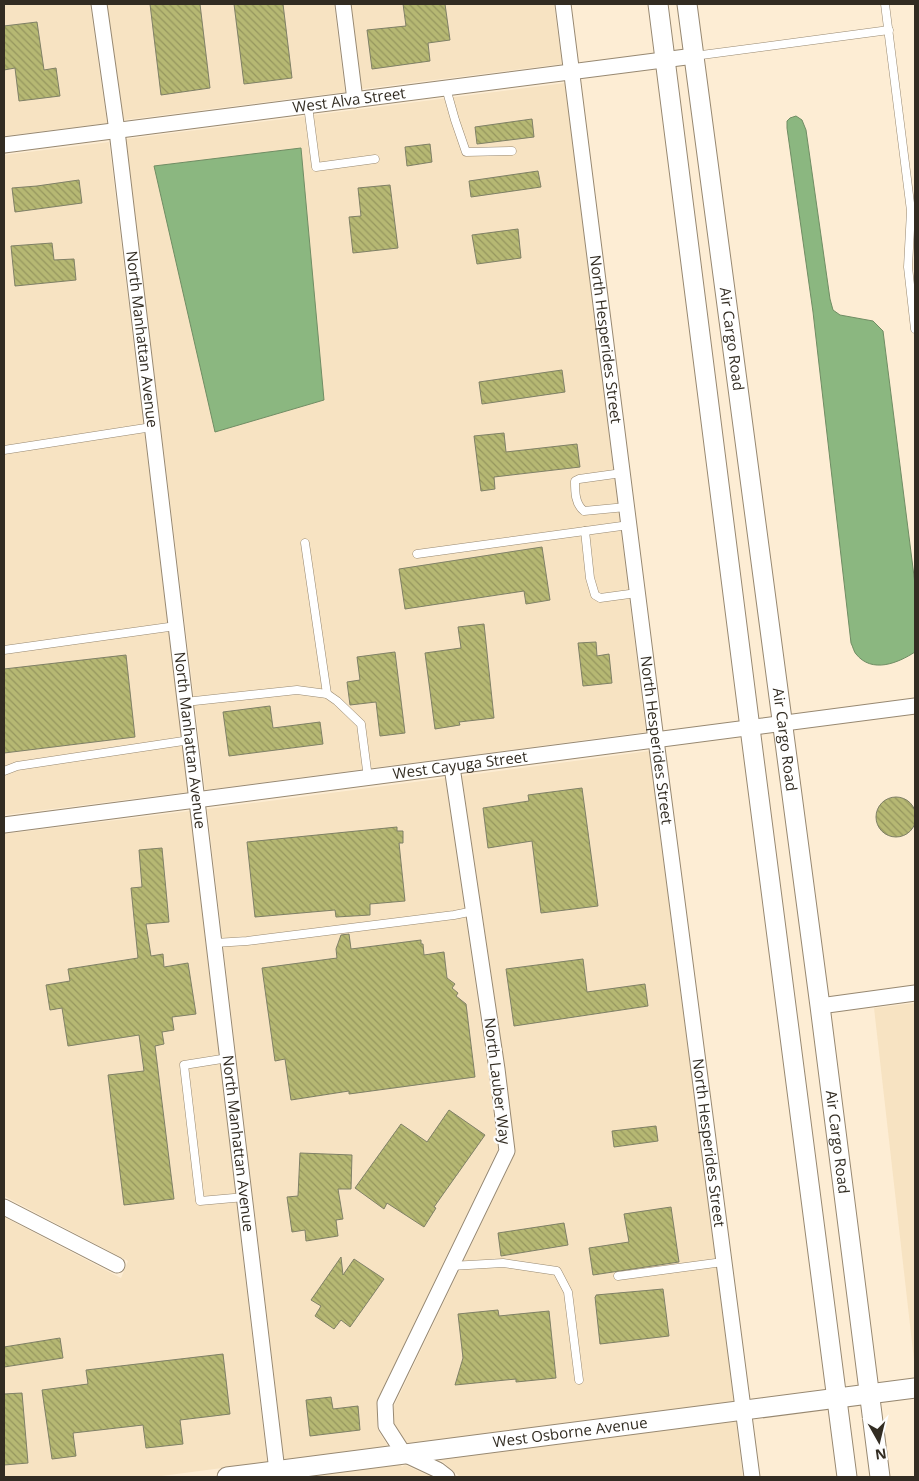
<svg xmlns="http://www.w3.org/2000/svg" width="919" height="1481" viewBox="0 0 919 1481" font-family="'Open Sans',sans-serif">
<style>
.built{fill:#f7e3c2}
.water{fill:#8bb780;stroke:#708d64}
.building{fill:url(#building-back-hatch);stroke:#7f8066}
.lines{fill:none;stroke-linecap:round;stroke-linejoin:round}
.service-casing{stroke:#978871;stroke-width:9}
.minor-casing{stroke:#978871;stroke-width:17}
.tertiary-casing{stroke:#978871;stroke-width:21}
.service{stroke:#fff;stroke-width:8}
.minor{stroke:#fff;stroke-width:15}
.tertiary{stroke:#fff;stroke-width:19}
.labels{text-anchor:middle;stroke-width:4.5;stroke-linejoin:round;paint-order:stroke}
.street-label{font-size:15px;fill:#322c22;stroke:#fdfdfd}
</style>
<defs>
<pattern id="building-back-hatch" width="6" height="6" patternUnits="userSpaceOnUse" patternTransform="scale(1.25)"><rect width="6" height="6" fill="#b6b873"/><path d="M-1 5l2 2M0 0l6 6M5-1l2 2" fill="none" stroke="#95965e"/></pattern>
</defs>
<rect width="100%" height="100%" fill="#fdedd4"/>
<g class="built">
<path d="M4 4H90L107 123 4 136Z"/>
<path d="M107 4H334L345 92 124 120Z"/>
<path d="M351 4H554L562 64 362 89Z"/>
<path d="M565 83 646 732 205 790 126 139Z"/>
<path d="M109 142 188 792 4 815V155Z"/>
<path d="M649 751 734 1402 407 1444 394 1423V1406L514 1156 515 1150 505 1068 462 776Z"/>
<path d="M445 778 488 1070 498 1149 378 1398 377 1426 379 1432 388 1446 284 1460 207 809Z"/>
<path d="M190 811 267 1462 154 1477H4V1217L121 1278 128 1261 4 1196V834Z"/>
<path d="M915 1003V1369L874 1008Z"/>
<path d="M736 1421 743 1477H460L443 1462 437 1459Z"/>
<path d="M400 1464 402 1467 405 1465 432 1477H299Z"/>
</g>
<g class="water">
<path d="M796 116 802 120 806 130 830 299 833 310 840 315 873 321 883 331 915 584V652C898 663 872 674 856 654 854 652 853 647 851 643L813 312 787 128V121L790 118Z"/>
<path d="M301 148 324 400 215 432 154 166Z"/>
</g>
<g class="building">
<path d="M150 4H200L210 88 161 95Z"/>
<path d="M234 4H283L292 78 244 84Z"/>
<path d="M403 4H445L450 40 428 43 430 61 372 69 367 30 406 26Z"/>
<path d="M37 22 44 70 56 68 60 96 19 101 15 68 4 70V26Z"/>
<path d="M532 119 534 137 477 144 475 127Z"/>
<path d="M430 144 432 162 407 166 405 147Z"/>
<path d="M538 171 541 187 471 197 469 181Z"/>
<path d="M79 180 82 203 15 212 12 188 37 186Z"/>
<path d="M390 185 398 248 353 253 349 217 361 216 358 188Z"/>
<path d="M518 229 521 258 477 264 472 235Z"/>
<path d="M52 243 54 260 74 259 76 280 15 286 11 246Z"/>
<path d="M562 370 565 392 482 404 479 382Z"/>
<path d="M504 433 506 452 577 444 580 467 494 477 495 489 481 491 474 436Z"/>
<path d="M542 547 550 600 526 604 524 591 405 609 399 569Z"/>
<path d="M484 624 494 718 459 722 460 725 435 729 425 653 461 648 458 627Z"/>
<path d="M596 642 597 656 609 654 612 683 583 686 578 643Z"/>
<path d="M395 652 405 733 380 736 376 702 350 705 347 682 360 680 357 657Z"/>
<path d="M126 655 135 737 4 753V669Z"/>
<path d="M270 706 273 728 320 722 323 744 229 756 223 712Z"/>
<path d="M582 788 598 906 541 913 532 841 488 848 483 808 529 801 528 795Z"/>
<circle cx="896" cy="817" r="20"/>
<path d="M397 827V831H403V843H399L405 901 370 904V915L336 917 335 910 255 917 247 842Z"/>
<path d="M162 848 169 922 146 924 151 956 163 954 164 967 188 963 196 1014 172 1017 174 1030 162 1032 164 1044 155 1046 174 1199 124 1205 108 1075 144 1071 139 1035 68 1046 62 1008 50 1010 46 985 70 981 68 969 138 958 131 888 142 887 139 850Z"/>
<path d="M349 934 351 949 421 940V944H423L424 955 444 952 447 978 455 984 452 988 458 993 456 996 466 1004 475 1077 349 1094V1091L291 1100 285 1059 275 1061 262 968 337 958 336 949 341 935Z"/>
<path d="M583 959 587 992 645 984 648 1006 514 1026 506 969Z"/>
<path d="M449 1110 485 1135 434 1207 436 1208 424 1227 387 1203 384 1209 355 1188 401 1124 427 1142Z"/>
<path d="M656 1126 658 1141 614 1147 612 1131Z"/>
<path d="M300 1153 352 1155 351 1189H338L343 1219 336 1220 338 1236 306 1241 305 1230 292 1232 287 1197 298 1196Z"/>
<path d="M671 1207 679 1262 593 1275 589 1248 629 1242 624 1214Z"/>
<path d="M564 1223 568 1245 501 1256 498 1233Z"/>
<path d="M341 1257 343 1275 354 1259 384 1279 350 1327 341 1320 334 1329 315 1316 321 1306 311 1300Z"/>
<path d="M663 1289 669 1336 600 1344 595 1297 596 1296V1295Z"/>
<path d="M498 1310 499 1316 549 1311 556 1378 516 1382V1379L455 1385 463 1358 458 1314Z"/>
<path d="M60 1338 63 1358 4 1367V1347Z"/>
<path d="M223 1354 230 1414 180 1420 183 1444 146 1448 143 1425 73 1433 76 1456 52 1459 42 1390 88 1384 86 1370Z"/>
<path d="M22 1393 28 1463 4 1465V1394Z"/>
<path d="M331 1397 333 1409 358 1406 360 1430 310 1436 306 1400Z"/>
</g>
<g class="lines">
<g class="service-casing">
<g id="service">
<path d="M885 4 911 211 908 267 915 329"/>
<path d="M694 56 889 30"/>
<path d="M446 88 455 120 466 152 512 151"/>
<path d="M308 106 316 167 375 159"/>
<path d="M4 450 152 427"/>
<path d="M622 473 579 479 575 481C575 492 575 504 584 511L626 507"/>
<path d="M585 531 590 578 595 595 600 598 637 593"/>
<path d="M305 543 327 694"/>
<path d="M417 554 629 525"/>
<path d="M4 650 176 626"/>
<path d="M185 702 297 690 327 694 337 701 361 724 368 778"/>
<path d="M4 771 17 766 190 740"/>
<path d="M215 943 247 941 454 915 474 911"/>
<path d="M228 1058 184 1065 200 1201 245 1197"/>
<path d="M451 1266 503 1263 557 1271 568 1292 579 1380"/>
<path d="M618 1276 723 1262"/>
</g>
</g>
<g class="minor-casing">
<g id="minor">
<path id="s1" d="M99 4 117 131 277 1471 276 1477"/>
<path d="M343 4 355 100"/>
<path id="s2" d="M563 4 656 740 752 1477"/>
<path id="s3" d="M4 145 694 56"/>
<path id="s4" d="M4 825 915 706"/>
<path d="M820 1006 915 993"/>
<path d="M4 1207 117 1265"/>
<path d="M447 1477 438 1470 404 1454 386 1426 385 1403 507 1151 497 1069 452 767"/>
</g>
</g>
<g class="tertiary-casing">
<g id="tertiary">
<path d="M658 4 750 728 847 1477"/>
<path id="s5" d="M687 4 820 1006 880 1477"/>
<path id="s6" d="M227 1477 915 1388"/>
</g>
</g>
<use href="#service" class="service"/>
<use href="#minor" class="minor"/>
<use href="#tertiary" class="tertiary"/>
</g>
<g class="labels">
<g class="street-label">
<text dy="5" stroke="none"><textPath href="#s3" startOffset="348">West Alva Street</textPath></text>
<text dy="5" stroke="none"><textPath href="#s1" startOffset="338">North Manhattan Avenue</textPath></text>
<text dy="5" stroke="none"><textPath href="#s2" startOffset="338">North Hesperides Street</textPath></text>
<text dy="5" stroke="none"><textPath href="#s5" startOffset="338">Air Cargo Road</textPath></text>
<text dy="5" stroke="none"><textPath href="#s1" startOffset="742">North Manhattan Avenue</textPath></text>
<text dy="5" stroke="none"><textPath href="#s5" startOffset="742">Air Cargo Road</textPath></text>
<text dy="5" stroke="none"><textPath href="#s2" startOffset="742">North Hesperides Street</textPath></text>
<text dy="5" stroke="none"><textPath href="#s4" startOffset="460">West Cayuga Street</textPath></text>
<text transform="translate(497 1081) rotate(83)" y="5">North Lauber Way</text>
<text dy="5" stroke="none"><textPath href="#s1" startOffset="1148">North Manhattan Avenue</textPath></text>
<text dy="5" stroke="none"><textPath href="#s2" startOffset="1148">North Hesperides Street</textPath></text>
<text dy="5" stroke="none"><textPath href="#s5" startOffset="1148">Air Cargo Road</textPath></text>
<text dy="5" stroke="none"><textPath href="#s6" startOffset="346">West Osborne Avenue</textPath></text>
</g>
</g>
<rect width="919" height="1481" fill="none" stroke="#322c22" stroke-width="10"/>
<g transform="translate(879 1441) rotate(172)" stroke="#fdfdfd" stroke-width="4" paint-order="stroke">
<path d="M0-4L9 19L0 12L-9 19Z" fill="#322c22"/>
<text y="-8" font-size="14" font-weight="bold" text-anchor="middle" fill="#322c22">N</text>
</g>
</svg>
